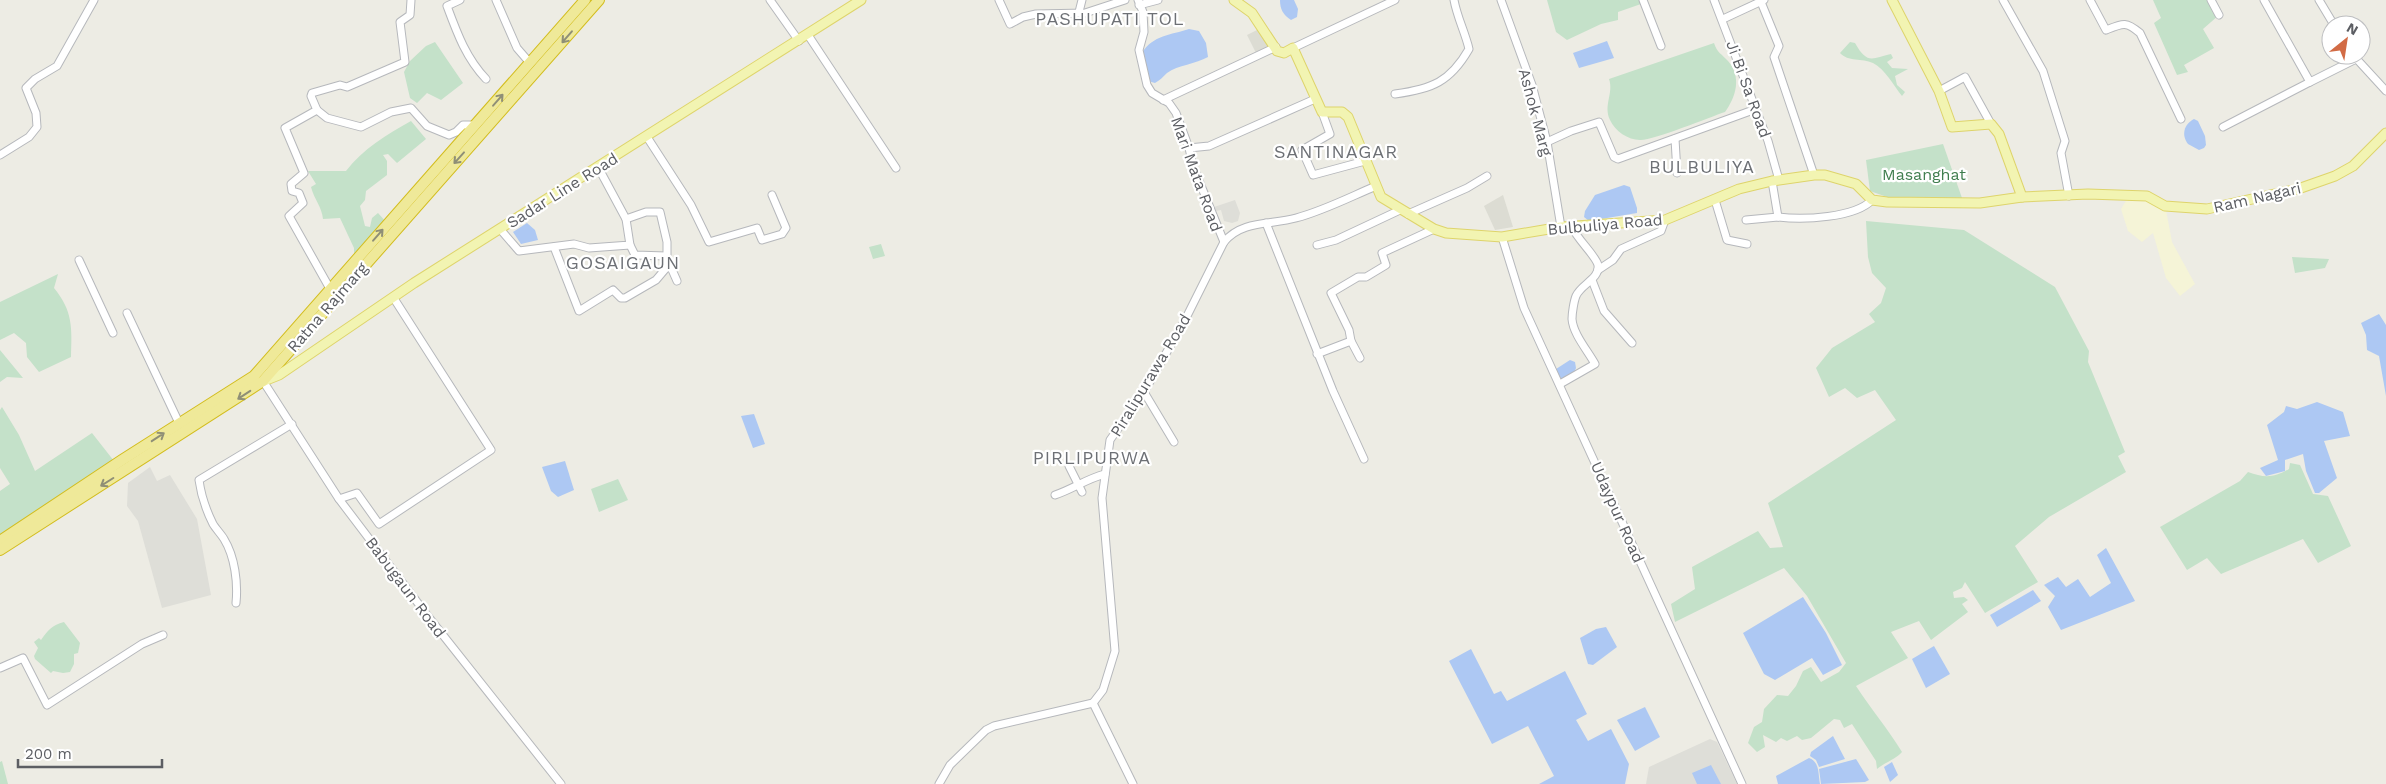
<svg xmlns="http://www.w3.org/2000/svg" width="2386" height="784" viewBox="0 0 2386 784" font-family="'Work Sans',sans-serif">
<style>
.industrial{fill:#deded8}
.education{fill:#dcdcd3}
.green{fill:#c4e1c9}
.sand{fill:#f5f4d7}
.water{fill:#adc8f3}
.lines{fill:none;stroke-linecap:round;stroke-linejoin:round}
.minor-casing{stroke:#b6b8bc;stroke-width:9}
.major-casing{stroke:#ded46b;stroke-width:11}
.highway-casing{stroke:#d3bd1e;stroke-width:12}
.minor{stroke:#fff;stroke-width:7}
.major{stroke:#f2f4b2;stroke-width:9}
.highway{stroke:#efe999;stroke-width:10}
.oneway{stroke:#8f8f76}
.labels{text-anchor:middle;stroke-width:4.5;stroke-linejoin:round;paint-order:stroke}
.street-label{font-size:16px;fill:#5c5e63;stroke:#fff}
.park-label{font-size:16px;fill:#407e4f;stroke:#fff}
.neighbourhood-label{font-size:18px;letter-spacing:1px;fill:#6d7075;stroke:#fff}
</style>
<rect width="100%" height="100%" fill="#edece4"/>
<g class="industrial">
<path d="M1235 200 1240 213 1238 221 1232 223 1224 221 1221 210 1216 211 1214 207Z"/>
<path d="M150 467 157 481 170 475 197 519 211 595 162 608 138 521 127 506 128 483Z"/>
<path d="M1710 739 1717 742 1737 784H1646L1649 767Z"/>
</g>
<g class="education">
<path d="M1259 29 1271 48 1257 55 1247 35Z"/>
<path d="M1503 195 1513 227 1495 230 1484 206Z"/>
</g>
<g class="green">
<path d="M1547 0H1640L1641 4 1618 12V20L1601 24 1567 40 1556 32Z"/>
<path d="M2153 0H2210L2219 15 2203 29 2214 48 2184 65 2188 72 2177 75 2154 23 2161 18Z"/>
<path d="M435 42 463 83 441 100 427 93 417 103 410 98 404 72 410 61 426 46Z"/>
<path d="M1850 42 1855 43C1867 64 1871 59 1891 54L1893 58 1887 62 1892 68 1908 69 1895 76 1897 85 1905 92 1902 96C1894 86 1885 69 1873 63 1862 58 1848 62 1840 53Z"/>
<path d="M1714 43C1717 53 1722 54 1728 61 1742 77 1736 97 1725 112 1710 117 1652 141 1640 140 1628 140 1615 131 1610 120 1603 105 1614 93 1609 79Z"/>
<path d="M411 121 426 139 397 163 388 154 383 155 387 161V175L366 191 365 200 360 206 365 226 370 227 372 218 378 213 387 223 354 258V248L340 218 323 219C322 207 314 199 311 187L316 184 308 171H346C364 148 386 135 411 121Z"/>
<path d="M1943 144 1962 198H1890L1870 191 1866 160Z"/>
<path d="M1866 221 1964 230 2055 287 2089 351 2088 362 2125 452 2118 456 2126 472 2049 517 2015 546 2038 582 1985 613 1965 582 1962 588 1953 592 1954 598 1964 597 1968 600 1962 604 1968 612 1931 640 1919 621 1891 632 1908 658 1856 686C1871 709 1888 729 1902 752 1895 760 1885 762 1877 769L1876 761 1852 724 1844 728 1840 720 1834 719 1811 738 1802 740 1797 736 1787 741 1781 738 1776 742 1763 735 1765 747 1757 752 1748 743 1754 727 1762 722 1764 709 1777 695 1788 696 1796 686 1803 671 1811 667 1821 682 1839 672 1846 663 1807 596 1784 568 1675 622 1671 604 1695 589 1692 567 1758 531 1770 548 1783 547 1768 503 1896 420 1875 390 1857 398 1845 388 1829 397 1816 368 1832 348 1875 322 1869 314 1881 303 1886 288 1872 273 1868 257Z"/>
<path d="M881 244 885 256 873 259 869 247Z"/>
<path d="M2292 257 2329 259 2325 268 2295 273Z"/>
<path d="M58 274 54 288C73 311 72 328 71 357L39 372 27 357 26 343 14 333 0 340V302Z"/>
<path d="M0 350 23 378 7 377 0 382Z"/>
<path d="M2 407 19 435 35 471 92 433 114 461 0 536V491L10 484 0 468V410Z"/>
<path d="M2290 463 2300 465 2313 494 2328 496 2351 546 2318 563 2303 539 2221 574 2207 558 2187 570 2160 527 2240 481 2248 472C2264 478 2274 478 2289 469Z"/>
<path d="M618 479 628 500 599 512 591 489Z"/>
<path d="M64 622 80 643 78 653 74 654V664L70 672 63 673 53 671 51 673 35 659 34 656 38 648 34 642 39 638 41 640C48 630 52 625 64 622Z"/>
<path d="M2 761 8 784H0V762Z"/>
</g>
<path class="sand" d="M2152 198 2166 210 2172 242 2195 284 2180 296 2166 278 2153 233 2142 242 2128 231 2121 209 2127 199Z"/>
<g class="water">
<path d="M1280 0H1294L1298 9 1297 17 1291 20C1283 15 1280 9 1280 0Z"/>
<path d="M1189 29 1199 31 1206 43 1208 57C1196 64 1178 65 1167 73 1163 77 1160 80 1155 83L1148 81 1142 53C1153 35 1171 35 1189 29Z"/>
<path d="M1607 41 1614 58 1579 68 1573 53Z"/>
<path d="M2194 119 2198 121 2205 136 2206 145 2204 148 2199 150 2188 144C2181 135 2184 124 2194 119Z"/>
<path d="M1624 185 1630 187 1637 208V213L1589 221 1584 217 1585 211 1595 195Z"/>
<path d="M527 223 535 230 538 240 521 244 513 232Z"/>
<path d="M2379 314 2386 325V396L2379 356 2367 350 2366 335 2361 323Z"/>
<path d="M1570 360 1575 362 1576 368 1573 375 1561 379 1556 369Z"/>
<path d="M2317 402 2343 412 2350 436 2324 441 2337 478 2319 493H2315L2306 471 2303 454 2285 460V471L2266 476 2260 468 2278 460 2267 425 2284 412 2286 406 2297 409Z"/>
<path d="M754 414 765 444 753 448 741 416Z"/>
<path d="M565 461 574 490 558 497 551 491 542 467Z"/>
<path d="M2106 548 2135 601 2061 630 2048 607 2055 596 2044 585 2058 577 2066 587 2078 579 2090 597 2111 583 2097 555Z"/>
<path d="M2033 590 2041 601 1997 627 1990 615Z"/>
<path d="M1803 597 1826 633 1842 665 1823 675 1812 658 1775 680 1764 674 1743 633Z"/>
<path d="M1606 627 1617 647 1593 665 1588 664 1580 638 1596 629Z"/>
<path d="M1934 646 1950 674 1926 688 1912 659Z"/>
<path d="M1471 649 1494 694 1501 691 1507 701 1565 671 1587 714 1576 720 1588 741 1611 729 1629 764 1625 784H1539L1554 776 1528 726 1492 744 1449 661Z"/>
<path d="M1645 707 1660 737 1635 751 1617 720Z"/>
<path d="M1833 736 1845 759 1819 767 1816 760 1810 756 1811 752Z"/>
<path d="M1809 758C1820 762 1818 774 1820 784H1778L1776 776Z"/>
<path d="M1856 759 1869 780 1865 782 1821 784 1819 769Z"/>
<path d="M1892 762 1898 775 1890 782 1884 767Z"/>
<path d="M1711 765 1721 784H1697L1692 773Z"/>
</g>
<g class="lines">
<g class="minor-casing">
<g id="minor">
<path d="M460 0 447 6C457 33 466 58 486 79"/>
<path d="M496 0 517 48 530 63"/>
<path d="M770 0 799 41"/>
<path d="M999 0 1010 24 1023 17 1036 14 1085 13 1125 0"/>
<path d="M1138 0 1143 12 1144 32 1139 50 1147 85 1152 93 1169 103 1176 113 1189 148 1193 166 1224 242"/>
<path d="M1501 0 1532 85 1547 142 1561 227"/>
<path d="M1643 0 1661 46"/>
<path d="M1714 0 1768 141 1779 180"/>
<path d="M2003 0 2043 71 2065 141 2061 153 2069 196"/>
<path d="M2090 0 2106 30C2123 23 2126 21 2140 33L2181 119"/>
<path d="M2211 0 2219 15"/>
<path d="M2264 0 2310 82 2356 59"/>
<path d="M2319 0 2334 25"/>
<path d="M1761 2 1779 46 1774 57 1814 175"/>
<path d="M1139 5 1158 0"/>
<path d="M1079 12 1082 0"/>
<path d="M1723 19 1764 0"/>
<path d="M808 35 896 168"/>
<path d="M1293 48 1395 0"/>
<path d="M2353 55 2386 91"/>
<path d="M1939 91 1965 77 1991 124"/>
<path d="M1395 94C1432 89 1450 82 1469 49 1465 32 1457 17 1454 0"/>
<path d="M1163 100 1276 47"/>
<path d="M317 110 327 118 361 127 391 112 411 108 427 126 449 135 456 132 463 125H476"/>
<path d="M1322 112 1330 134 1302 150 1313 175 1365 161"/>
<path d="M2223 127 2310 82"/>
<path d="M647 137 691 205 709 242 757 228 762 240 782 234 786 228 772 195"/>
<path d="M1675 139 1677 173"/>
<path d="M1547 142 1571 131 1599 122 1614 157 1618 159 1756 109"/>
<path d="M1189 148 1209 146 1315 99"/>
<path d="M0 155 29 137 37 127 36 113 26 88 35 79 57 66 94 0"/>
<path d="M1715 200 1727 240 1747 244"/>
<path d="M1408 214 1467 188 1487 176"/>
<path d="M1778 217C1803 220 1855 218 1872 200"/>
<path d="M1746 220 1778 217 1772 181"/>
<path d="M1266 223 1333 391 1364 459"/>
<path d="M500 229 519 251 574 244 589 248 630 245 626 219 598 167"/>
<path d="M1502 237 1524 308 1742 784"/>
<path d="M630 245 635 255 666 256 677 281"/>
<path d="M1317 245 1336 240 1400 210"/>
<path d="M554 247 579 311 613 290 621 298H625L656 280 667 267V242L660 212H646L626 219"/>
<path d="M79 260 113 333"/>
<path d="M1598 270 1613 260 1621 249 1661 231 1665 220"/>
<path d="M1592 280 1604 311 1632 343"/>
<path d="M333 286 329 287 289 216 303 203 299 193 292 191 291 184 304 173 285 128 317 110 311 96 312 93 340 85 347 87 405 62 400 22 410 15 411 0"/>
<path d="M127 313 179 423 182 422"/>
<path d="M1351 341 1360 358"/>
<path d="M1317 354 1351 341 1349 330 1331 293 1358 277H1366L1386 265 1382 253 1434 229"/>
<path d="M263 381 339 499 427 615 561 784"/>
<path d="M1560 384 1595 364C1588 351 1573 334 1572 319 1572 313 1574 301 1576 296 1581 284 1600 279 1598 265 1596 256 1577 239 1572 227"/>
<path d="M1144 392 1174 442"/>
<path d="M1069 466 1082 492"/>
<path d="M1055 495C1073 489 1086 479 1105 474"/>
<path d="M339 499 357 493 379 524 491 450 393 297"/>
<path d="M236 603C238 583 235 557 224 539 221 534 216 529 213 524 206 510 201 495 199 480L292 424"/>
<path d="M0 668 23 658 47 705 142 644 163 635"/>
<path d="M1093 703 1103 690 1115 651 1102 498 1110 440 1144 392 1185 320 1224 242C1242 220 1271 225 1296 218 1323 211 1350 197 1376 186"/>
<path d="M1093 703 1133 784"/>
<path d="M939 784 950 765 986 730 994 726 1093 703"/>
</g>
</g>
<g class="major-casing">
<g id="major">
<path d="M1234 0 1252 13 1277 51 1284 53 1293 48 1322 112H1342L1348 117 1381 197 1434 229 1446 233 1502 237 1561 227 1665 220 1739 189 1772 181 1814 175H1825L1856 184 1872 200 1887 202 1980 203 2022 197 2088 194 2147 196 2165 206 2207 209 2298 189 2335 176 2353 166 2386 133"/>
<path d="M1892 0 1939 91 1952 127 1991 124 1999 134 2022 197"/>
<path d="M264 381 279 375 414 283 861 0"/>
</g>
</g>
<g class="highway-casing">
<g id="highway">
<path d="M0 541 122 460 254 376 585 0"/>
<path d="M0 550 263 381 599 0"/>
</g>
</g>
<use href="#minor" class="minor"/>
<use href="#major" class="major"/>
<use href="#highway" class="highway"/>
</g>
<defs><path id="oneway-shaft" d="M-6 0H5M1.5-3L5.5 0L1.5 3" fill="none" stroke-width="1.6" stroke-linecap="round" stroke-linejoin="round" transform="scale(1.25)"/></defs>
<g class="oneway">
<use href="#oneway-shaft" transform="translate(567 37) rotate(131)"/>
<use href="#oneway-shaft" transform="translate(498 100) rotate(-49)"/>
<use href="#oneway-shaft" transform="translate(459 158) rotate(132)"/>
<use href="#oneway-shaft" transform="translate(378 235) rotate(-49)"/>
<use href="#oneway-shaft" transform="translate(244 395) rotate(147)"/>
<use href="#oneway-shaft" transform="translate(158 437) rotate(-33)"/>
<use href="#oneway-shaft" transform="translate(107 482) rotate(148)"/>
</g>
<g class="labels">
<g class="street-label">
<text transform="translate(1749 89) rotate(70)" y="6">Ji Bi Sa Road</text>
<text transform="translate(1536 112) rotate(75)" y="6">Ashok Marg</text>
<text transform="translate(1197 174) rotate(70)" y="6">Mari Mata Road</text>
<text transform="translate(562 190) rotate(-32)" y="6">Sadar Line Road</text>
<text transform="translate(2257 197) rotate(-13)" y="6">Ram Nagari</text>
<text transform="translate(1605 224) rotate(-5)" y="6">Bulbuliya Road</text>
<text transform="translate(327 307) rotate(-49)" y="6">Ratna Rajmarg</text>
<text transform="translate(1150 375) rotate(-59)" y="6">Piralipurawa Road</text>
<text transform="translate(1618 512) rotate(66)" y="6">Udaypur Road</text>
<text transform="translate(406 587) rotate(53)" y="6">Babugaun Road</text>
</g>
<g class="park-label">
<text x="1924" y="180">Masanghat</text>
</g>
<g class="neighbourhood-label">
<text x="1110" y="25">PASHUPATI TOL</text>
<text x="1336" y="158">SANTINAGAR</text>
<text x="1702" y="173">BULBULIYA</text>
<text x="623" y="269">GOSAIGAUN</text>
<text x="1092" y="464">PIRLIPURWA</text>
</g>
</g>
<g transform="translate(2346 40) rotate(30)"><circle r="24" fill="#ffffff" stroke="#bebfc1"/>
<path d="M0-4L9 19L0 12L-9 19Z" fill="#d26b45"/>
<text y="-8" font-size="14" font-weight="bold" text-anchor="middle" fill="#5c5e63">N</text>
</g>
<path d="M18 759v8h144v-8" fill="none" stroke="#5c5e63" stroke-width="2.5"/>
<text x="25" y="759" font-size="15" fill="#5c5e63" stroke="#ffffff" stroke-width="4" paint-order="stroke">200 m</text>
</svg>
